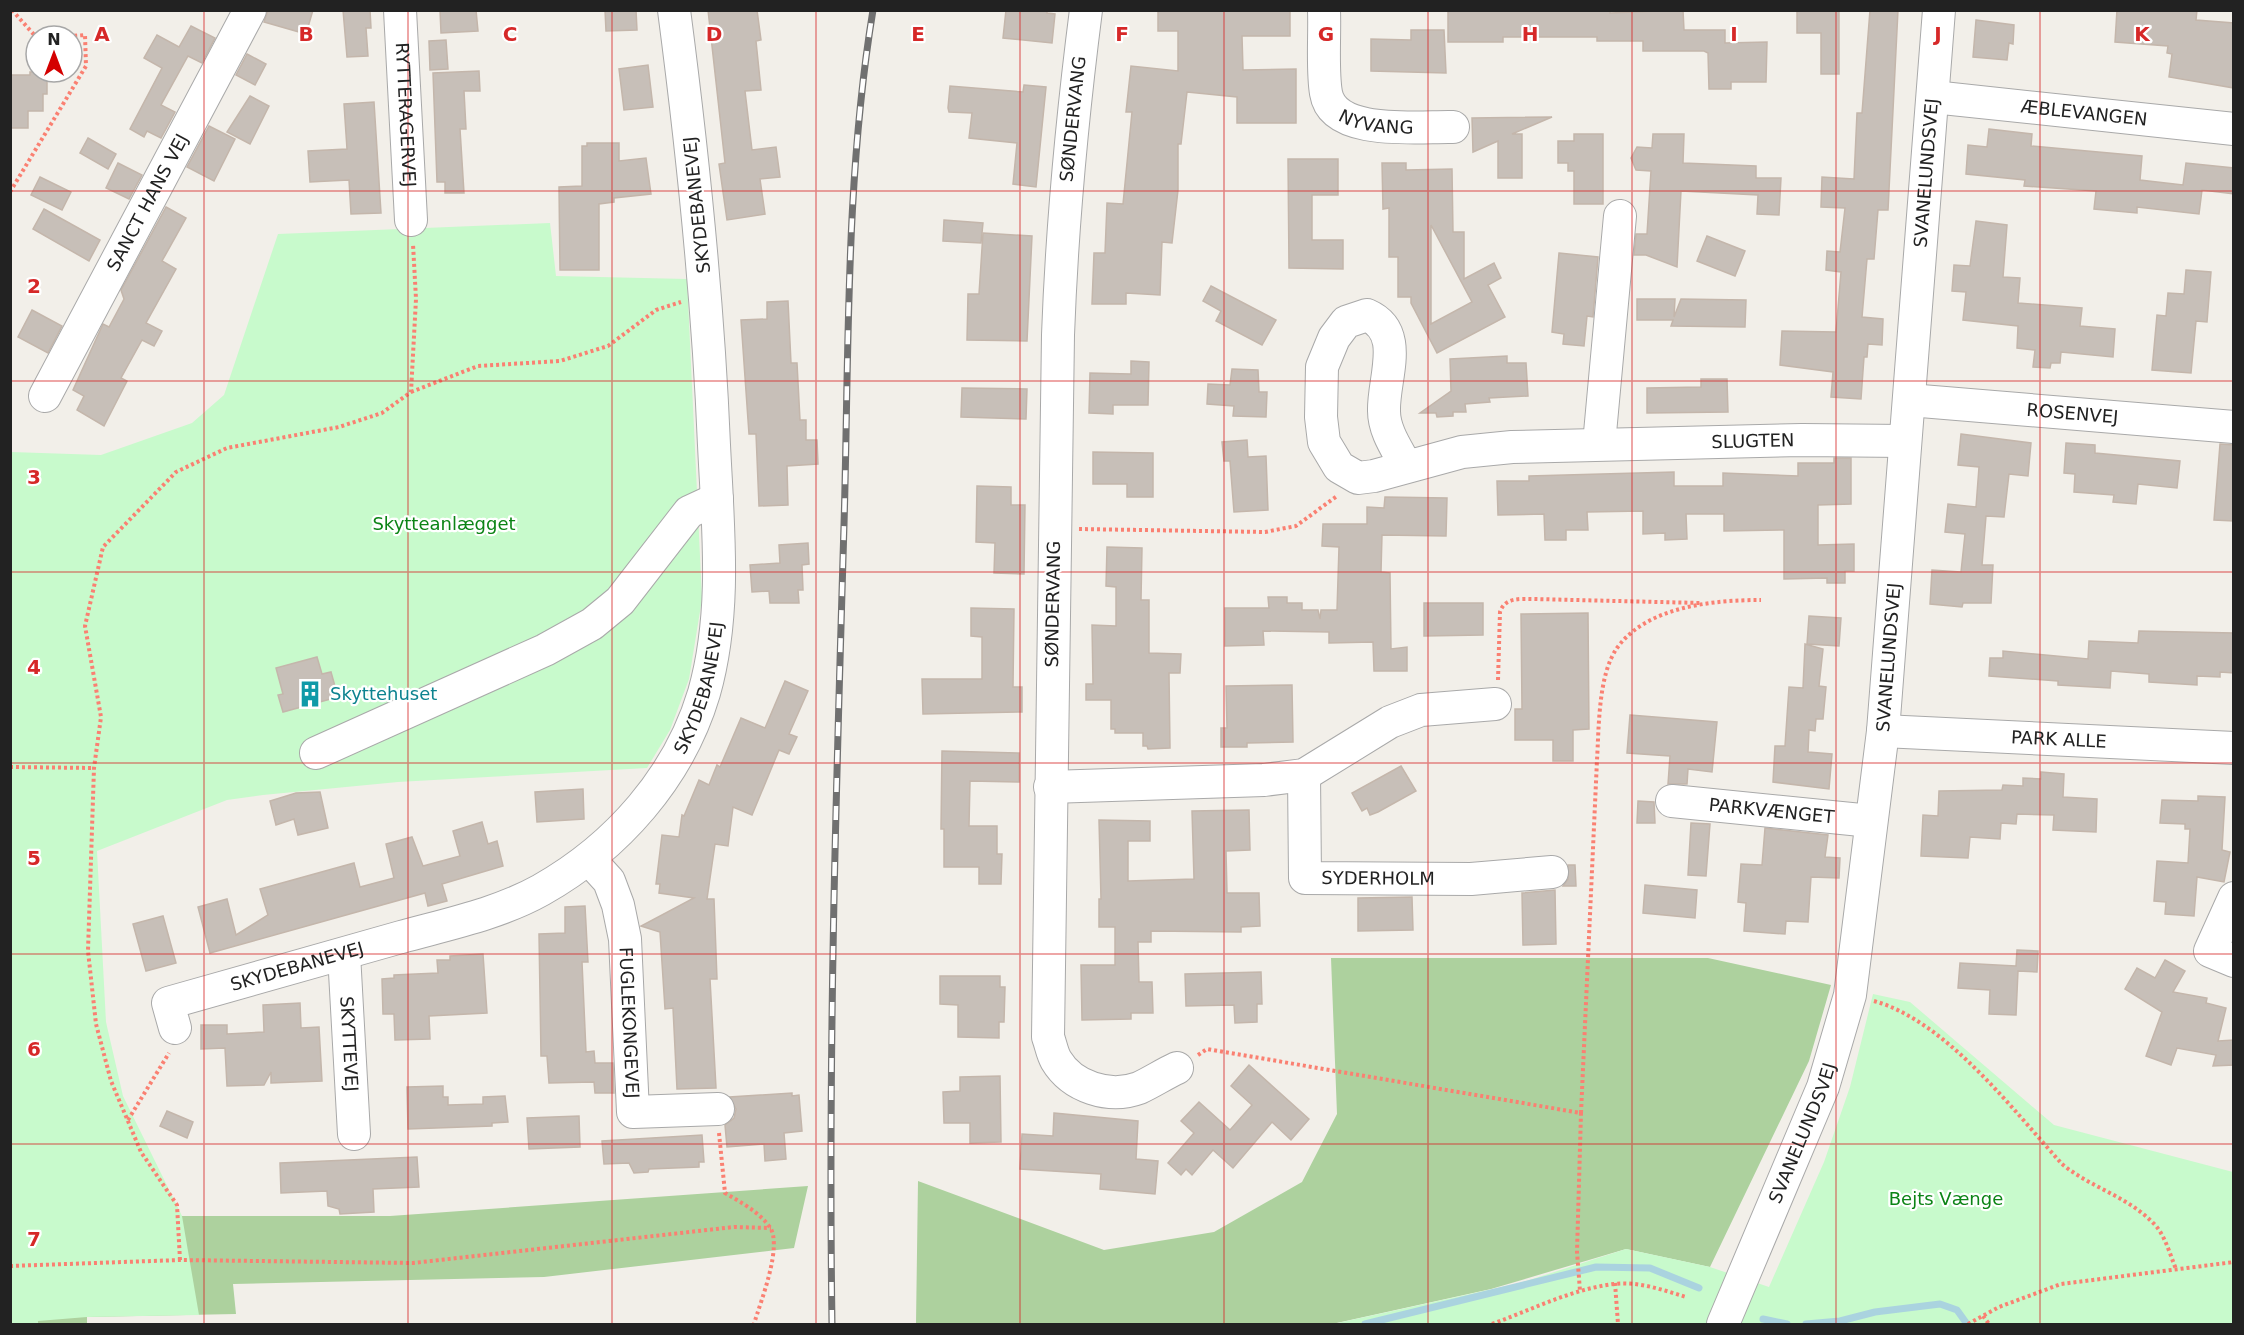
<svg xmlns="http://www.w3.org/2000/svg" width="2244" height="1335" viewBox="0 0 2244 1335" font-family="'DejaVu Sans',sans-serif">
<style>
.forest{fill:#add19e}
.park{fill:#c8facc}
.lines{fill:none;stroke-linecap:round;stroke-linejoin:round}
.stream{stroke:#aad3df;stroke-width:7}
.building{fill:#c7bfb8;stroke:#c4b6ab;stroke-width:1.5;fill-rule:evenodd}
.minor-casing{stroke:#a9a9a9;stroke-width:34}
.path{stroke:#fa8072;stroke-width:4;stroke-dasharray:3 3;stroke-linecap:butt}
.minor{stroke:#fff;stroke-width:32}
.rail-casing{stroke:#707070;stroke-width:7}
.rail{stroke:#fff;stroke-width:4.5;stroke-dasharray:14;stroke-linecap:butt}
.grid{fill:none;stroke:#d62828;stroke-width:1.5;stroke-opacity:0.55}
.labels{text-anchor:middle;stroke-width:4.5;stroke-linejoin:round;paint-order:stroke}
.street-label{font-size:18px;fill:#222;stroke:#fff}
.park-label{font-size:18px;fill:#0c8416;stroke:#fff}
.culture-label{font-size:18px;fill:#0d838f;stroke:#fff;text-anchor:start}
.grid-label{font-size:20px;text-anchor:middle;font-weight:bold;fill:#d62828;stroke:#fff;stroke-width:4.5;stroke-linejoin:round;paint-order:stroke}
</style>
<rect width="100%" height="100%" fill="#f2efe9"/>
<g class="forest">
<path d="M1331 958H1708L1831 985 1809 1061 1710 1267 1626 1249 1491 1289 1332 1324H916L918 1181 1104 1250 1214 1232 1302 1182 1337 1114Z"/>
<path d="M808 1186 794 1248 544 1277 233 1284 236 1314 87 1317V1324H11L10 1216H390Z"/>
</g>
<g class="park">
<path d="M550 223 556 276 687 279 702 599 689 679 670 730 647 768 398 782 263 795 227 800 97 851 106 1022 123 1096 182 1216 199 1315 87 1317 38 1321V1324H11V452L101 455 192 423 224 395 278 234Z"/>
<path d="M1873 994 1910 1002 2054 1125 2233 1172V1324H1333L1520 1283 1626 1249 1710 1267 1769 1287 1824 1162 1850 1087Z"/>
</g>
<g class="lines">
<g class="stream">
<path d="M1763 1319 1787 1324"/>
<path d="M1365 1324 1596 1267 1650 1268 1699 1288"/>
<path d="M1806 1324 1840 1321 1875 1312 1940 1304 1957 1310 1967 1324"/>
</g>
</g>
<g class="building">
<path d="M268 10H313L306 34 264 22Z"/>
<path d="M343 10H370L371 28H366L368 56 347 57Z"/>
<path d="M440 10H476L478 31 441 33Z"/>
<path d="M605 10H636L637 30 606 31Z"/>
<path d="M708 10H757L761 40 756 41 761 90 745 91 752 150 776 147 780 177 760 179 765 214 727 220 719 164 725 163Z"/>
<path d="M1006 10H1047V13L1055 14 1052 43 1003 38Z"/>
<path d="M1158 10H1290V36H1242L1243 70 1296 69V123H1237V97L1187 92 1181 144H1178V190L1172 243 1162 242 1160 295 1126 293V304H1092L1094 253H1105L1107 203 1123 204 1132 112H1126L1131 66 1178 71V31H1158Z"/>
<path d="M1448 10H1610V13L1683 10 1684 30H1725V43L1767 42 1766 82H1731V89H1709L1708 53 1704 51H1643V41H1597V37H1503V42H1448Z"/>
<path d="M1797 10H1839V74H1821V33H1797Z"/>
<path d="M1870 10H1898L1888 210H1878L1874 259H1867L1862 317 1883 319 1882 345 1868 344 1867 357H1864L1861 399 1831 397 1833 372 1780 365 1782 331 1836 332 1841 272 1826 270 1827 251 1840 252 1845 208 1821 207 1822 177 1854 179 1857 113H1862Z"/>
<path d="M2117 10H2197L2196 20 2234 23V88L2169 77 2172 54 2167 53 2168 46 2115 42Z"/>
<path d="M1976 20 2014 25 2013 44 2009 43 2007 60 1973 57Z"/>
<path d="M191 26 215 38 202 63 188 56 161 105 175 112 161 138 147 131 144 137 130 129 162 68 144 58 157 35 179 47Z"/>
<path d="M1411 30H1444L1446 73 1371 71V39L1411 40Z"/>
<path d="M446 40 448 69 430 70 429 41Z"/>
<path d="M247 54 266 64 255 85 236 75Z"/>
<path d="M648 65 653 107 624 110 619 69Z"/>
<path d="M479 71 480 91H464L466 129H460L464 193H445V182H437L433 73Z"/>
<path d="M30 72H47V94H43V111H28V128H10V75H30Z"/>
<path d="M1024 85 1046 87 1036 187 1013 184 1017 143 969 138 972 113 949 112 948 108 950 86 1023 92Z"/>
<path d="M250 96 269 106 250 144 227 132Z"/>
<path d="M374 102 381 213 351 214 349 180 310 182 308 151 347 149 344 104Z"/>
<path d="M1552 117 1512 134H1522V178H1498V141L1473 152 1472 118Z"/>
<path d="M209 126 235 139 214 181 187 167Z"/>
<path d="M1989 129 2032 134 2031 146 2142 156 2140 180 2183 185 2186 163 2234 168V194L2202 190 2199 214 2137 207V213L2094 209 2096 191 2024 186 2025 180 1966 174 1968 145 1987 147Z"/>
<path d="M1574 134H1603V204H1574V171H1568V163H1558V141H1574Z"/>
<path d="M1653 134H1684L1683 163 1756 166V178H1781L1779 215 1757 214 1758 195 1681 191 1677 267 1646 255H1634L1636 234H1647L1651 171 1636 170 1631 158 1637 147 1652 148Z"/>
<path d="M88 138 116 154 108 169 80 153Z"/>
<path d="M587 143H619V161L646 158 651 194 614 198V202L599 204V270H560L559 187 582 186V146H587Z"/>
<path d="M1288 159H1338V195H1312V240H1343V269L1289 268Z"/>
<path d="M118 163 142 175 129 199 106 188Z"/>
<path d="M1382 163H1406V170L1452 169 1453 232H1464V279L1494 263 1501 278 1488 285 1505 317 1437 353 1411 303V297H1398V257H1389V208L1383 209ZM1431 225 1472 302 1431 324Z"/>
<path d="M40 177 71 192 62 210 31 195Z"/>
<path d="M166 207 186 218 162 261 176 269 146 323 162 331 154 346 142 340 121 378 127 381 104 426 77 410 84 396 73 390 103 324 109 327 124 299 121 290Z"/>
<path d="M44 209 100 240 89 261 33 229Z"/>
<path d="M944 220 983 223 981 243 943 241Z"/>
<path d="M1976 221 2007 225 2003 277 2020 278 2018 303 2082 308 2080 326 2115 329 2113 357 2061 352 2060 363H2051L2050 368 2033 367 2035 350 2017 348 2018 326 1963 320 1966 292 1952 291 1954 265 1970 266Z"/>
<path d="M983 233 1032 236 1027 341 967 340 968 294H979Z"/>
<path d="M1707 236 1745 251 1735 276 1697 261Z"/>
<path d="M1559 253 1598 257 1593 317 1587 316 1584 346 1563 344 1564 334 1552 332Z"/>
<path d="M2186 270 2211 272 2207 322 2196 321 2191 373 2152 370 2157 315 2166 316 2168 293 2184 294Z"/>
<path d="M1211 286 1276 320 1262 345 1216 321 1221 311 1203 301Z"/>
<path d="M1637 299H1675L1674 317 1681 299 1746 300 1745 327 1671 326 1673 320H1637Z"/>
<path d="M788 301 791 363H797L800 420H806V440H817L818 464 787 466 788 505 759 506 756 434H749L741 320 767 319V302Z"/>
<path d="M32 310 62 326 48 353 18 337Z"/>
<path d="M1507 356V363H1526L1528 396 1489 398 1490 402 1465 404 1466 412H1453V416L1437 417 1436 413H1420L1451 391 1450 359Z"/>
<path d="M1131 361 1149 362 1148 405H1113V414L1089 413 1090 373 1131 374Z"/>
<path d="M1232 369 1258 370 1259 392H1267L1266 417 1233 416 1234 406 1207 404 1208 384 1230 385Z"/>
<path d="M1701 379H1727L1728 412 1647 413V388L1701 387Z"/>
<path d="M962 388 1027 389 1026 419 961 417Z"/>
<path d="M1961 434 2031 443 2028 476 2009 474 2004 517 1986 516 1982 565H1993L1991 603H1963L1962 607 1930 604 1932 570 1961 572 1965 534 1945 532 1948 504 1976 507 1979 467 1958 465Z"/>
<path d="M1247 440 1248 457 1266 456 1268 510 1234 512 1230 461H1224L1222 442Z"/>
<path d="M2066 443 2095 445V453L2180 461 2177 488 2138 484 2136 504 2113 502 2114 495 2074 492 2075 474 2064 473Z"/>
<path d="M2220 444 2234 445V521L2214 520Z"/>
<path d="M1093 452 1153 453V497H1127V484H1093Z"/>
<path d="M1834 458H1851V504L1818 505V545L1854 544V571H1845V583H1827V578L1784 579V530L1724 531V514H1686L1687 539 1665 540V533L1643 534V511L1587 512 1588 530H1566V540H1545L1544 514 1498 515 1497 481H1529V476L1674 472V486H1723V473L1798 476V463H1834Z"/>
<path d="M977 486 1011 487V505H1025L1024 574 994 573 995 543 976 542Z"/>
<path d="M1385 497 1447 498 1446 536 1382 535 1381 572 1390 573 1391 649 1407 647V671H1374L1373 642 1329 643V632L1263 631 1264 645 1225 646V608H1269L1268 597H1287V603H1302V610H1318L1320 619 1321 610H1337L1339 547 1322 546 1323 524H1367V507L1384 508Z"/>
<path d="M808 543 809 564 802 565 803 590H798L799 603H770L769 591 752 592 750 565 780 563 779 545Z"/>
<path d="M1107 547 1142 548 1141 600H1149V653L1181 654 1180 673H1169L1170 748 1148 749 1147 746H1143V733H1115V729H1111V700H1086V684H1093L1092 625 1116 626V587L1106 586Z"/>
<path d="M1424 603H1483V635L1424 636Z"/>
<path d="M971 608 1014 609 1013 687H1022V712L923 714 922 679H982V637L971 636Z"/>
<path d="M1588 613 1589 729 1573 730V761H1553V740H1515V709H1522L1521 614Z"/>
<path d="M1809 616 1841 618 1839 646 1807 644Z"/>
<path d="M2139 631 2234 633V673L2220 672V677L2197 676V685L2149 682V674L2111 671 2110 688 2058 685V681L1989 676 1990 658H2003V651L2088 659 2089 641 2138 643Z"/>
<path d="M1805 644 1823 649 1819 686 1826 687 1823 719H1816L1815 731 1809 730 1808 752 1832 754 1829 789 1773 782 1775 746H1785L1789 687 1803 688Z"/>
<path d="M317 657 322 674 331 672 338 697 283 712 278 695 283 694 276 668Z"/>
<path d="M785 681 808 691 789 734 797 737 789 754 779 750 752 815 733 807 728 846 715 844 707 899H714L717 979H710L716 1088 677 1089 673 1008 665 1009 660 932 641 926 694 898 659 893 660 884H656L662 835 679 837 682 815 684 816 699 780 709 785 717 765 720 767 741 718 765 728Z"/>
<path d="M1292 685 1293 742 1247 743V747H1221V728H1227L1226 686Z"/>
<path d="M1630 715 1717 722 1712 772 1688 769 1687 784H1668L1670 756 1627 753Z"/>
<path d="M942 751 1019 753V782L970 781 969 826H997V854H1002L1001 884H979V867H944V829H941Z"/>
<path d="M1401 766 1416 791 1378 812 1370 815 1367 808 1362 811 1352 793Z"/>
<path d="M2041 772 2064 774 2063 797 2097 799 2096 832 2053 830 2054 815 2017 814 2016 824 2001 823 2000 839 1970 837 1968 858 1921 856 1923 815 1938 816 1939 791 2002 790 2003 785 2023 786V778L2041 779Z"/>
<path d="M583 789 584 819 537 822 535 792Z"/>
<path d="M320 792 328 828 298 835 294 819 276 825 270 801 296 793Z"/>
<path d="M2198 796 2225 797 2222 850 2230 852 2224 882 2197 877 2194 916 2165 914 2166 902 2154 901 2157 861 2188 863 2190 829H2185V824L2160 823 2162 800 2198 801Z"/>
<path d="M1638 801 1654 802 1655 823H1637Z"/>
<path d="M1249 810 1250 850 1226 851 1227 893H1259L1260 926 1241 927V932L1151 931V942H1138L1139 982H1152L1153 1013H1131V1019L1082 1020 1081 965H1115V927H1099V899H1101L1099 820 1150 821V841H1128V881L1194 879 1192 811Z"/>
<path d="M482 822 488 844 497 841 503 866 442 884 447 901 428 906 425 893 210 953 198 907 227 899 236 935 268 915 260 889 354 863 360 887 394 878 386 844 412 837 423 866 460 856 453 831Z"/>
<path d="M1691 823 1710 824 1706 876 1688 875Z"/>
<path d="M1765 828 1828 835 1825 857 1840 858 1839 878 1811 877 1808 922 1786 921 1785 934 1744 931 1746 903 1738 902 1741 864 1762 865Z"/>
<path d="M1568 865H1575L1576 886H1563L1568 879Z"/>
<path d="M1645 885 1697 890 1695 918 1643 913Z"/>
<path d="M1555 890 1556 944 1523 945 1522 893Z"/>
<path d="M1412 897 1413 930 1358 931V898Z"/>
<path d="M585 906 588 962H582L586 1052 594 1051 595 1063H613L614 1093H595L594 1082 549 1083 547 1056H541L539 934 565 933V907Z"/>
<path d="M163 916 176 963 146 971 133 924Z"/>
<path d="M2017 950 2038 951 2037 972 2018 971 2016 1015 1989 1014 1990 990 1958 988 1960 963 2016 966Z"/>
<path d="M483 954 487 1013 429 1016 430 1039 395 1040 394 1014H383L382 979 394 978V975L438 973 437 960H450V956Z"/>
<path d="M2165 960 2185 971 2173 992 2207 998 2206 1003 2226 1008 2218 1041 2234 1040V1065L2213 1066 2216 1055 2177 1048 2171 1065 2146 1056 2162 1012 2125 989 2137 968 2155 978Z"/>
<path d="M1261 972 1262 1004H1257V1022L1235 1023 1234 1005 1186 1006 1185 974Z"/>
<path d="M940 976H1000V987H1005L1004 1022H999V1038L958 1037V1005L940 1004Z"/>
<path d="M300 1003 301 1028 319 1027 322 1081 271 1083V1072L264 1085 227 1086 225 1048 201 1049V1025H227V1034L264 1032 263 1005Z"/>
<path d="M1249 1065 1309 1119 1291 1140 1272 1122 1233 1168 1213 1150 1192 1175 1186 1169 1181 1175 1168 1163 1194 1133 1181 1121 1199 1102 1230 1130 1252 1105 1231 1086Z"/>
<path d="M1000 1076 1001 1142 970 1143V1123H944L943 1092 960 1091V1077Z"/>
<path d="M443 1086V1097H448V1105L483 1104V1097L505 1096 508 1122 492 1123V1126L408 1129 407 1087Z"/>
<path d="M792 1093V1096L799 1095 802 1131 784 1133 786 1159 765 1161 764 1144 727 1147 725 1125 734 1118 736 1109 730 1097Z"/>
<path d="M167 1111 193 1122 187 1138 160 1126Z"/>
<path d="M1054 1113 1138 1121 1136 1159 1158 1161 1155 1194 1100 1189 1101 1174 1020 1169 1022 1134 1053 1136Z"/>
<path d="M579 1116 580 1147 529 1149 527 1118Z"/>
<path d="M702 1135 704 1162H699V1167L649 1169 648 1172 634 1173 629 1163 604 1164 602 1141Z"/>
<path d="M417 1157 419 1187 373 1189 374 1212 340 1214 339 1209 328 1206 327 1191 281 1193 280 1163Z"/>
</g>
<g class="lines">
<g class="minor-casing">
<g id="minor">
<path id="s1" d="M400 10 411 220"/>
<path d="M1086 10C1072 119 1062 226 1058 335L1048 1037C1051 1045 1052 1053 1056 1060 1072 1087 1109 1099 1139 1088 1152 1082 1164 1074 1177 1068"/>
<path id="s2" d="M1324 10C1325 35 1322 70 1326 93 1333 137 1420 126 1453 127"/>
<path id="s3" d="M1933 97 2234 129"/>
<path id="s4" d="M45 396 250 10"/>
<path id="s5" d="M1909 400 2234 427"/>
<path d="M1599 444 1620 216"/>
<path id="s6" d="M1406 466C1397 449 1384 431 1384 411 1383 378 1406 332 1367 315L1346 322 1334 338 1322 367 1321 417 1324 442 1339 467 1358 478 1374 476 1462 452 1512 447 1802 440 1905 441"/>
<path id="s7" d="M1883 731 2234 748"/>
<path d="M316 753 545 650 592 624 620 601 689 512 717 499"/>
<path id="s8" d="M1304 775 1305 878 1471 879 1552 872"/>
<path d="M1050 787 1264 780 1304 775 1390 722 1421 710 1495 704"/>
<path id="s9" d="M1672 801 1871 821"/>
<path id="s10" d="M589 859 609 881 618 905 625 939 633 1112 718 1109"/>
<path d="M2234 898 2210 951 2234 961"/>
<path id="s11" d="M344 954 354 1134"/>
<path id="s12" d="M175 1028 168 1003C246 981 324 959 401 937 448 924 498 914 541 890 617 847 679 777 704 693 727 612 718 528 714 445 708 299 693 155 674 10"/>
<path id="s13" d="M1723 1324 1823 1087 1850 995 1883 731 1939 10"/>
</g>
</g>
<g class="path">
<path d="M12 10 36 37"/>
<path d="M10 192 86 66 85 35 72 36"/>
<path d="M411 392 478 366 560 361 608 346 656 310 681 302"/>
<path d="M1079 529 1265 532 1296 526 1337 496"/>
<path d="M1498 680 1500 612C1505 597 1520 599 1534 599L1700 603"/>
<path d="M10 767 94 768"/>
<path d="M1874 1001C1946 1021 2013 1110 2062 1164 2091 1188 2130 1197 2156 1226 2166 1238 2170 1255 2176 1269"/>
<path d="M1198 1055 1207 1049 1581 1113 1577 1252 1580 1291"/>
<path d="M1581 1113 1597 760C1599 728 1598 675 1617 648 1647 606 1714 600 1761 600"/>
<path d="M128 1120 169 1053"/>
<path d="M719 1133 725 1193C740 1202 758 1211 769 1226 784 1244 760 1303 754 1324"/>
<path d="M180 1260 177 1205 141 1152 111 1081 96 1024 88 951 94 768 101 717 85 626 103 547 176 472 227 448 339 427 382 413 411 392 416 299 413 244"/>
<path d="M10 1266 180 1260 413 1263 734 1227 771 1228"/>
<path d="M1615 1283 1618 1324"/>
<path d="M1983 1316 1989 1324"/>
<path d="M1492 1324C1531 1310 1572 1289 1614 1284 1638 1281 1663 1290 1686 1297"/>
<path d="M1968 1324 1999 1307 2061 1284 2234 1262"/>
</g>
<use href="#minor" class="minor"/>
<g class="rail-casing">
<path id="rail" d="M832 1324C828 1058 836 791 844 525 849 354 845 180 873 10"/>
</g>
<use href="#rail" class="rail"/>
</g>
<path class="grid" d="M204 10V1324M408 10V1324M612 10V1324M816 10V1324M1020 10V1324M1224 10V1324M1428 10V1324M1632 10V1324M1836 10V1324M2040 10V1324M10 191H2234M10 381H2234M10 572H2234M10 763H2234M10 954H2234M10 1144H2234"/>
<defs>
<g id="building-bare" transform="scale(2.07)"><path d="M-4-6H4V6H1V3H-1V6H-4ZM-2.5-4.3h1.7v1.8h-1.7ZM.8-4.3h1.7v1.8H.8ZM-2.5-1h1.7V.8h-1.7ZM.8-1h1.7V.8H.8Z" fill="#0f9aa8" stroke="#fff" stroke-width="2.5" paint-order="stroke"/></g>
</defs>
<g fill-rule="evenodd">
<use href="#building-bare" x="310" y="694"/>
</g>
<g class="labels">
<g class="street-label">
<text dy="6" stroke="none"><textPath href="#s3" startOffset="152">ÆBLEVANGEN</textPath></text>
<text dy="6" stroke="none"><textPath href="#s1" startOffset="105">RYTTERAGERVEJ</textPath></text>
<text dy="6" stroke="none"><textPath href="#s2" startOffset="147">NYVANG</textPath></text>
<text transform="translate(1073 119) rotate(-84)" y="6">SØNDERVANG</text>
<text dy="6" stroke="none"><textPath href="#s13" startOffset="1179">SVANELUNDSVEJ</textPath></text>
<text dy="6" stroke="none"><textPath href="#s4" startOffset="219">SANCT HANS VEJ</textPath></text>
<text transform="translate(697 205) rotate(-96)" y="6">SKYDEBANEVEJ</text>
<text dy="6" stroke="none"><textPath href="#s5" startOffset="164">ROSENVEJ</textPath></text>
<text dy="6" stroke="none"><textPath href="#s6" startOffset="764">SLUGTEN</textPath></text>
<text transform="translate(1053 604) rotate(-89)" y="6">SØNDERVANG</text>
<text dy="6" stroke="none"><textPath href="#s13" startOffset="693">SVANELUNDSVEJ</textPath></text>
<text dy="6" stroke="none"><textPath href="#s12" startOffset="682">SKYDEBANEVEJ</textPath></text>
<text dy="6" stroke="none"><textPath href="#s7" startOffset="176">PARK ALLE</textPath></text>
<text dy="6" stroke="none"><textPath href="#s9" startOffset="100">PARKVÆNGET</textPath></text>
<text dy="6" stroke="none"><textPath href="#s8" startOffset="176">SYDERHOLM</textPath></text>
<text dy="6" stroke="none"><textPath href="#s12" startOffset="160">SKYDEBANEVEJ</textPath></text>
<text dy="6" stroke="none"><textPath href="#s10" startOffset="174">FUGLEKONGEVEJ</textPath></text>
<text dy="6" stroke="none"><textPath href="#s11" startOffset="90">SKYTTEVEJ</textPath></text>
<text dy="6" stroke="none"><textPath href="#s13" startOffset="207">SVANELUNDSVEJ</textPath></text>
</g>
<g class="park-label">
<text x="444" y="530">Skytteanlægget</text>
<text x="1946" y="1205">Bejts Vænge</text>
</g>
<g class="culture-label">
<text x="330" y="700">Skyttehuset</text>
</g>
</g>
<g class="grid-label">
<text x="102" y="41">A</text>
<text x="306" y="41">B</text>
<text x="510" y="41">C</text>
<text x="714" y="41">D</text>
<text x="918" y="41">E</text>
<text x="1122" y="41">F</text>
<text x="1326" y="41">G</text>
<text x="1530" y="41">H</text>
<text x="1734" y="41">I</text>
<text x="1938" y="41">J</text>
<text x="2142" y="41">K</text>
<text x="34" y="293">2</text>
<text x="34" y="484">3</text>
<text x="34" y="674">4</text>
<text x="34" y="865">5</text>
<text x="34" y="1056">6</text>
<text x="34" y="1246">7</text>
</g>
<rect width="2244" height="1335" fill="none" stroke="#222222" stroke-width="24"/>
<g transform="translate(54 54)"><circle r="28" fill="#ffffff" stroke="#a7a7a7" stroke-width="1.5"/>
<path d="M0-4.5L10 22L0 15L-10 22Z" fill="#d40000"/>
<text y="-9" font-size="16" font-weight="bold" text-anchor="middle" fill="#222222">N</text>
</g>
</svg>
